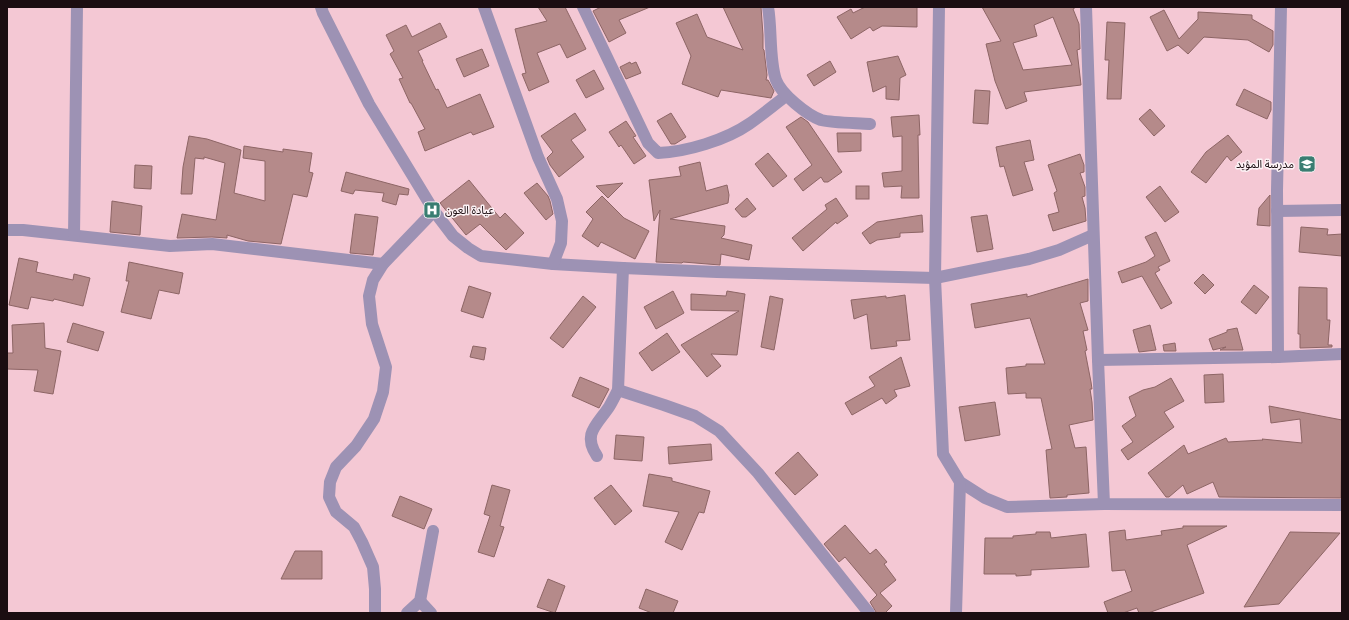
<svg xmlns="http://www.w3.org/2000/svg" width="1349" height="620" viewBox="0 0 1349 620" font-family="Ubuntu,'Noto Sans Arabic',sans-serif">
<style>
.building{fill:#b58a8a;stroke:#8d6565;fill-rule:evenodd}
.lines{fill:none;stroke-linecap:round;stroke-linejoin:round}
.minor{stroke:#9d92b4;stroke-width:12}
.labels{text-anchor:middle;stroke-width:3;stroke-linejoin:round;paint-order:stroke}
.poi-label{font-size:11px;fill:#1b0d11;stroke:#fdf3f6;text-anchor:end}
</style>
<rect width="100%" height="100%" fill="#f4c8d4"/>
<g class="building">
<path d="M538 7H565L586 49 567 58 560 44 537 53 549 82 529 91 522 74 526 73 515 29 547 21Z"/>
<path d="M601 7H650L619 20 626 33 609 42 593 11Z"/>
<path d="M723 7H761L763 35V49L764 50 767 75 766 80H768L774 91 771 98 721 90 718 97 682 84 691 56 676 23 697 14 707 37 743 50Z"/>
<path d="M865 7H917V27L882 26 873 31 870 27 851 39 837 17 851 9 853 13Z"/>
<path d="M982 7H1076L1073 9 1079 24 1080 49 1077 50 1081 85 1024 92 1027 101 1006 109 995 81 986 44 1001 41ZM1053 17 1072 65 1023 70 1013 43 1037 36 1034 25Z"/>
<path d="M1164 10 1179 39 1198 19V12L1252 15V19L1273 31V45L1269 52 1248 40 1204 37 1188 54 1178 45 1167 51 1150 17Z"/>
<path d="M1107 22 1125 23 1121 99H1107L1109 60H1105Z"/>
<path d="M440 23 447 37 418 51 423 61H422L436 90 438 89 447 108 480 94 494 127 473 135 471 132 425 151 418 132 425 129 411 103H410L399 79 403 78 390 54 394 51 386 35 406 25 412 37Z"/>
<path d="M482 49 489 66 464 77 456 59Z"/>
<path d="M898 56 906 75 900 78 899 100 886 99V86L873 92 867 62Z"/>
<path d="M830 61 836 72 814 86 807 75Z"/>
<path d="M630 62 631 64 636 62 641 73 626 79 620 67Z"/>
<path d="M594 70 604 89 586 98 576 80Z"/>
<path d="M1244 89 1271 102V110L1267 119 1236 105Z"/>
<path d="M975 90 990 91 988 124 973 123Z"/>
<path d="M1150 109 1165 126 1154 136 1139 119Z"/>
<path d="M575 113 586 130 571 140 584 157 559 177 550 165 547 158 553 152 541 136Z"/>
<path d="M671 113 686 137 675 144H671L657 121Z"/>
<path d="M919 115 920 135H918L919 198H901L902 186 884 187 882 173 902 171V136L893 137 891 117Z"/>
<path d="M801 117 808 122 842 172 828 182H824L821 177 803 191 794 179 812 165 786 127Z"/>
<path d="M626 121 636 136 633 137 646 156 634 164 621 145 619 147 609 132Z"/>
<path d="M837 133H861V151L838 152Z"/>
<path d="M1228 135 1242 152 1231 161 1227 156 1206 183 1191 172 1206 152Z"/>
<path d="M189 136 207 139 241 150 234 193 265 201V161L243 158 244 146 283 152V149L312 153 309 172 313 173 307 197 293 194 281 244 248 241 227 235V238L212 237 177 238 182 214 216 220 225 163 204 157V159L195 158 192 194H181L183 167Z"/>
<path d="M1030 140 1034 160 1024 162 1033 190 1013 196 1004 166 1000 167 996 147Z"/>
<path d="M768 153 787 176 773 187 755 164Z"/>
<path d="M1080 154 1084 165V172L1080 173 1085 187V196L1082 197 1085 208 1086 221 1053 231 1048 215 1059 212 1054 193 1057 191 1048 165Z"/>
<path d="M700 162 706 191 727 185 729 195 728 203 670 219 725 226 724 235 721 238 752 245 749 260 721 254 720 265 683 262 682 263 656 262 660 210 654 221 649 180 681 176 679 167Z"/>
<path d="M135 165 152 166 151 189 134 188Z"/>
<path d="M346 172 409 189 408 195 399 194 396 205 382 201 384 193 355 190 353 194 341 191Z"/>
<path d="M469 180 500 218 505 213 524 233 506 250 480 224 466 235 440 203Z"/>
<path d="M537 183 548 196 550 201 553 214 546 220 524 193Z"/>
<path d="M623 183 608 198 596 186Z"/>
<rect x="856" y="186" width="13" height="13"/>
<path d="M1160 186 1179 212 1165 222 1146 197Z"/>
<path d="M1270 195V226L1257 225 1259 208Z"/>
<path d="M602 196 624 218 649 231 635 259 601 242 598 247 582 236 593 219 586 212Z"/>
<path d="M747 198 756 209 746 217H742L735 209Z"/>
<path d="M836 198 848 216 837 224 836 222 803 251 792 238 827 209 825 205Z"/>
<path d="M112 201 142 206 140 235 110 232Z"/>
<path d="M355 214 378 217 373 255 350 253Z"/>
<path d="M922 215 923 232 900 233V237L877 240 870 244 862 233 877 222Z"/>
<path d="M987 215 993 249 977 252 971 217Z"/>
<path d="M1301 227 1328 229 1327 235 1342 234V256L1299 252Z"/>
<path d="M1156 232 1170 261 1158 267 1160 270 1155 273 1172 303 1161 309 1142 276 1122 283 1118 272 1146 262 1155 256 1145 237Z"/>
<path d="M19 258 38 262 36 272 73 280 74 274 90 278 83 306 54 299 53 301 31 297 28 309 9 305Z"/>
<path d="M129 262 183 273 179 294 159 290 151 319 121 312 129 281H126Z"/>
<path d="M1203 274 1214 285 1205 294 1194 283Z"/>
<path d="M1088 279V301L1080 303 1088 330 1083 331 1087 350 1085 351 1091 382 1092 389H1090L1092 402 1093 420 1069 425 1075 448 1086 447 1089 493 1067 495V497L1050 498 1046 450 1052 449 1041 398H1026V393L1008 394 1006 368 1026 366V364H1045L1030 318 975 328 971 304 1027 294V297Z"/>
<path d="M1254 285 1269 297 1256 314 1241 302Z"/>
<path d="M469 286 491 293 483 318 461 311Z"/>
<path d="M1299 287 1327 288V320H1330L1328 345H1332V347L1300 348V334H1298Z"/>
<path d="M673 291 684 313 656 329 644 307Z"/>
<path d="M727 291 745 294 737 355 711 354 721 366 707 377 681 345 739 311 691 310V294L726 296Z"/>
<path d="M905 295 910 340 896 341 897 346 871 349 867 314 854 319 851 300 886 296V298Z"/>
<path d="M583 296 596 307 563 348 550 338Z"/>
<path d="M770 296 783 299 774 350 761 347Z"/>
<path d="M44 323 45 348 61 351 53 394 34 391 38 370 7 369V353H13L12 325Z"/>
<path d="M73 323 104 332 98 351 67 342Z"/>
<path d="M1150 325 1156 350 1139 352 1133 330Z"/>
<path d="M1237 328 1243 350H1220L1226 347 1213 350 1209 339 1227 332V330Z"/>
<path d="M667 333 680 352 652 371 639 353Z"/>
<path d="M1175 343 1176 351H1164L1163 345Z"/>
<path d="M473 346 486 348 484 360 470 357Z"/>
<path d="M901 357 910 386 894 390 897 396 886 404 882 398 852 415 845 403 875 386 869 377Z"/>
<path d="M1223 374 1224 402 1205 403 1204 375Z"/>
<path d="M580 377 609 389 599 408 572 396Z"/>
<path d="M1171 378 1184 401 1164 412 1174 427 1128 460 1121 450 1133 442 1122 426 1136 416 1129 397 1143 390 1155 387Z"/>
<path d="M995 402 1000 435 965 441 959 407Z"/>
<path d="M1269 406 1342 420 1341 498 1219 497 1213 482 1187 494 1183 485 1169 497H1166L1148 473 1184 445 1188 454 1226 438 1228 442 1263 440 1262 439 1302 443 1300 419 1271 423Z"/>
<path d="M616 435 644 437 642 461 614 459Z"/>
<path d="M711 444 712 460 669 464 668 447Z"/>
<path d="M798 452 818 475 795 495 775 473Z"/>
<path d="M649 474 672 478V481L710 491 704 513 699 512 682 550 665 542 679 512 643 506Z"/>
<path d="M492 485 510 490 500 526 504 527 494 557 478 552 490 516 484 514Z"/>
<path d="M611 485 632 511 615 525 594 498Z"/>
<path d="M400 496 432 509 424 529 392 516Z"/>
<path d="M845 525 870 554 876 549 887 562 884 564 896 580 880 593 892 606 885 613H877L876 612 870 602 877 595 845 557 839 562 824 544Z"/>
<path d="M1183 526H1227L1187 545 1204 593 1148 613H1139L1137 608 1123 613H1108L1104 602 1132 591 1125 570 1112 571 1109 532 1125 530 1126 540 1162 535 1161 531 1183 528Z"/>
<path d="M1036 532H1050L1051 538 1086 534 1089 567 1031 570V575L1016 576V574H984L985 538H1013V536L1036 534Z"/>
<path d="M1290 532 1340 533 1279 604 1244 607Z"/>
<path d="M295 551H322V579H281Z"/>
<path d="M548 579 565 586 555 613 537 607Z"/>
<path d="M646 589 678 601 673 613H652L639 608Z"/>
</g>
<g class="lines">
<g class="minor">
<path d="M321 7 323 13 369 104 434 211 453 236 468 248 481 256 553 264 623 268 717 272 935 278 1029 259 1059 250 1093 235"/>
<path d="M484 7 538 157 557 199 562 221 561 243 553 264"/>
<path d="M583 7 648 143 658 153C686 152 726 140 749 124 762 115 774 105 786 96"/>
<path d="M768 7C772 29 769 60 776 80 781 94 807 115 821 120 833 123 858 123 870 124"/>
<path d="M939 7 935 278 943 454 960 482 985 498 1007 507 1104 504"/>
<path d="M1086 7 1098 360 1104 504 1342 505"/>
<path d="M1277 211 1342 210"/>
<path d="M7 230H23L170 246 212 244 383 264"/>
<path d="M74 235 77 7"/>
<path d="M1278 357 1277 190 1281 7"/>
<path d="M1098 360 1278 357 1342 354"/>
<path d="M618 390 664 405 695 416 719 431 758 473 869 613"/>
<path d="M597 456C582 434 597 425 609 407 612 402 615 396 618 390L623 268"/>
<path d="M420 601 431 613"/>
<path d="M375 613V589L373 567 362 542 354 527 336 512 329 497 330 482 336 467 356 446 374 419 383 392 386 367 372 324 369 296 373 280 383 264 434 211"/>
<path d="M407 613 420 601 433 531"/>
<path d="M956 613 960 482"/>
</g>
</g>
<defs>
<g id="school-square" transform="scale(0.9)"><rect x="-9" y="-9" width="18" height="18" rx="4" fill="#397d71" stroke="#fdf3f6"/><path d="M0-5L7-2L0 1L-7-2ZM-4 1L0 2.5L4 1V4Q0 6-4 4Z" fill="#fff"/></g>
<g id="hospital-square" transform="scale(0.9)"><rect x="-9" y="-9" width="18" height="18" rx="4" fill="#397d71" stroke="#fdf3f6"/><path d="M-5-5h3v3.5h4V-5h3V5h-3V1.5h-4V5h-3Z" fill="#fff"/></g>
</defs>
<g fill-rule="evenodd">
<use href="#school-square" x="1307" y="164"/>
<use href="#hospital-square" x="432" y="210"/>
</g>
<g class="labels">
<g class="poi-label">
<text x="1294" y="168">مدرسة المؤيد</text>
<text x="445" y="214" text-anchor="start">عيادة العون</text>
</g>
</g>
<rect width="1349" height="620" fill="none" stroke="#1b0d11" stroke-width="16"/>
</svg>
